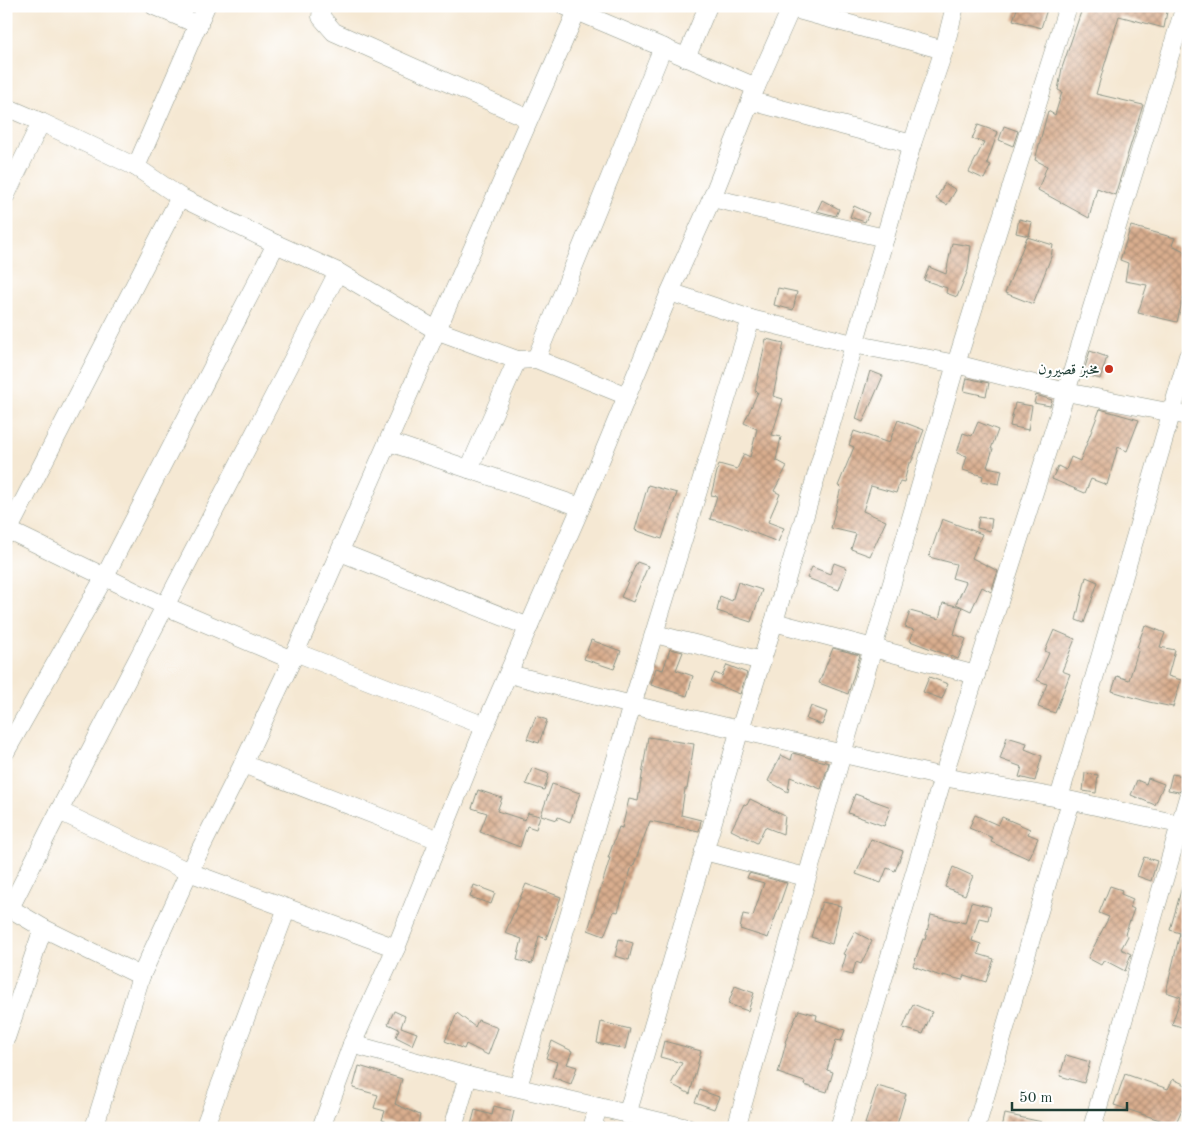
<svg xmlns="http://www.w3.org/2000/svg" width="1194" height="1134" viewBox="0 0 1194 1134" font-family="'Old Standard TT',Amiri,serif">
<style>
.building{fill:url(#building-cross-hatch)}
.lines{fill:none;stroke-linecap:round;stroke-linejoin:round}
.minor-casing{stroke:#8a9284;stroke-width:19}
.minor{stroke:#fff;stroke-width:18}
.poi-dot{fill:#c8321e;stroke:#fff;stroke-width:2}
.labels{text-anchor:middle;stroke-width:4;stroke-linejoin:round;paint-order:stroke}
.poi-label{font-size:15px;fill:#1f3d34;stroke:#fff;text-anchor:end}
</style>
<defs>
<pattern id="building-cross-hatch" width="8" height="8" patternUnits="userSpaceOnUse" patternTransform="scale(1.25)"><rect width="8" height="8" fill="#d9ad8e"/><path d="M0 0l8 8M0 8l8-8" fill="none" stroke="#af8e75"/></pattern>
</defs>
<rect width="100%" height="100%" fill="#fff"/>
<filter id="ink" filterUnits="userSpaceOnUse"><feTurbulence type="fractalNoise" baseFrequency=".02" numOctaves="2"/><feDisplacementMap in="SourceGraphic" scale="10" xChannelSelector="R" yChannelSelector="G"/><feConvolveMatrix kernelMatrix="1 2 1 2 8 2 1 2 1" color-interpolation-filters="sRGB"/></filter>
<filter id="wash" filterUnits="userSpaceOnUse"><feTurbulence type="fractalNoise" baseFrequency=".0096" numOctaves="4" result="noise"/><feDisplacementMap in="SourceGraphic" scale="20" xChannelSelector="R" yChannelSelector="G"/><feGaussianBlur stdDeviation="1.12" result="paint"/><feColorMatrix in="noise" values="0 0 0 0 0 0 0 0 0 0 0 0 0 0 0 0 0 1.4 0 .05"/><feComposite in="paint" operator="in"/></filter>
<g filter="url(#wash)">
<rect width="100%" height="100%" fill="#f5e8d3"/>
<g id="blocks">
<g class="building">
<path d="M1018 6H1048L1041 28 1013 20Z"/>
<path d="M1083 6H1168L1164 28 1119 16 1096 94 1143 105 1115 195 1097 188 1089 218 1038 190 1047 166 1035 160 1048 111 1055 115 1062 92 1058 90 1062 68Z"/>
<path d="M978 125 998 132 987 163 991 165 984 179 969 172 984 142 972 139Z"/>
<path d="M1004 126 1018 131 1013 146 999 140Z"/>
<path d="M945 183 956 190 947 205 936 199Z"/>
<path d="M822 200 839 209 836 216 817 211Z"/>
<path d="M854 206 869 213 865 222 850 217Z"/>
<path d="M1019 219 1032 222 1029 236 1016 233Z"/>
<path d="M1131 226 1175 238 1172 245 1188 253V294H1184L1177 322 1138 313 1147 285 1125 281 1128 263 1120 260Z"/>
<path d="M1027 237 1053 245 1051 257 1033 304 1005 293Z"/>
<path d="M952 243 971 246 968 270 957 297 946 293 947 288 924 280 929 267 946 274Z"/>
<path d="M778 288 797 292 793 310 774 305Z"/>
<path d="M766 339 784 343 773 396 783 399 772 435 781 437 776 460 787 466 774 491 780 494 768 522 784 528 778 542 731 524 710 519 717 496 711 495 719 464 737 469 744 454 750 457 757 429 744 423 758 392 755 391Z"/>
<path d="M1090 351 1107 357 1100 379 1083 374Z"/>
<path d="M870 371 883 376 863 422 856 419Z"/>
<path d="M967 378 989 383 986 396 964 391Z"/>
<path d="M1036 395 1052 400 1050 406 1034 403Z"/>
<path d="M1015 403 1032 406 1028 430 1010 426Z"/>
<path d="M1100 409 1139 420 1127 451 1118 447 1107 485 1091 479 1085 493 1052 479 1058 466 1066 470 1071 457 1080 461Z"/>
<path d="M898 420 924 430 911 463H909L904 482 900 481 896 493 871 486 863 511 886 521 870 556 851 549 856 534 831 528 841 487 838 486 854 447 849 445 854 431 889 443Z"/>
<path d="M978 422 998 430 991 449H993L987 467 1002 470 999 484 982 481 983 476 963 470 967 456 957 453 963 433 972 436Z"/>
<path d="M648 485 677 493 662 539 635 530Z"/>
<path d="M979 517 992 519 990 531 977 528Z"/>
<path d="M942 519 982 534 972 558 998 571 991 592 982 587 971 611 956 604 966 582 952 578 956 564 929 557Z"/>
<path d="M637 562 648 566 633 602 621 597Z"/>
<path d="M834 563 847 568 839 590 807 578 812 567 830 574Z"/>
<path d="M1086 577 1098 582 1084 623 1076 620Z"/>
<path d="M738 582 762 590 751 622 717 611 720 596 732 601Z"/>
<path d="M943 603 962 607 954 634 966 639 958 659 910 641 914 630 905 627 910 611 939 619Z"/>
<path d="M1145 625 1165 633 1160 647 1175 650 1168 676 1181 680 1173 707 1149 702 1112 691 1117 676 1129 680 1139 648 1137 647Z"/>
<path d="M1054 630 1075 639 1062 671 1070 674 1055 713 1038 707 1047 684 1037 680 1049 653 1045 651Z"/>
<path d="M591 640 621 651 614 669 584 659Z"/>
<path d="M833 648 860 655 848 694 819 683Z"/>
<path d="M670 649 683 652 676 670 693 676 687 696 651 685 656 668 663 670Z"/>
<path d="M727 665 747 673 740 694 711 682 715 673 722 676Z"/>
<path d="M929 677 948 684 942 699 923 692Z"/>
<path d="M811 706 827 712 822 725 806 719Z"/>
<path d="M536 716 547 720 539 743 527 739Z"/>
<path d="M648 737 694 744 687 789H685L681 815 701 820 699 831 650 821 633 867 632 866 618 912 614 911 604 936 588 930 610 858H608L619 827 622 828 629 799 638 801Z"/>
<path d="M1007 737 1027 743 1025 749 1042 756 1035 781 1019 777 1022 767 1000 759Z"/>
<path d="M793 753 829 763 821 789 790 777 788 792 768 781 781 755 791 760Z"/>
<path d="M532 768 549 774 544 790 526 784Z"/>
<path d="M1085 773 1098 775 1096 793 1083 791Z"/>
<path d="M1172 774 1184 776 1182 789 1179 792 1168 790Z"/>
<path d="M1148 778 1164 784 1155 805 1131 795 1137 780 1146 784Z"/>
<path d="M552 784 580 793 570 822 558 817 557 820 541 815Z"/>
<path d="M478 790 502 798 497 811 525 820 528 813 540 816 536 829 527 826 520 847 480 832 487 813 472 808Z"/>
<path d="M855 794 891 807 884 826 848 813Z"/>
<path d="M750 799 785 816 783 834 765 827 757 843 731 830 744 804 747 805Z"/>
<path d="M975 815 998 825 1002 817 1030 829 1028 834 1038 838 1029 859 991 842 993 838 969 828Z"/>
<path d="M871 839 903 851 895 871 887 868 881 883 856 874Z"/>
<path d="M1144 857 1157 861 1151 881 1137 876Z"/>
<path d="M953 867 973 876 965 895 945 887Z"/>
<path d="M749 873 787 883 768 938 740 929 743 914 753 916 764 883 747 878Z"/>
<path d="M1184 880H1188V977L1183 994 1186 984H1188V1029L1172 1024 1181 997 1166 992 1180 933 1170 930Z"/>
<path d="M526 884 561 897 546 939 539 936 532 964 517 960 522 939 505 933Z"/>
<path d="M474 885 495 893 491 904 470 897Z"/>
<path d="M1110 886 1122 890 1121 894 1133 899 1130 907 1134 909 1125 934 1128 936 1121 949 1131 954 1125 971 1104 960 1101 965 1088 958 1109 917 1099 913Z"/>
<path d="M822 902 841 906 832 944 811 937Z"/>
<path d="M971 902 991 907 988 920 979 918 972 941 981 944 978 954 994 959 986 982 964 975 962 980 943 975V977L913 966 923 939 925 940 931 915 965 923Z"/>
<path d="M855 932 872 941 861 964 856 962 852 975 841 972 846 955 843 954Z"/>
<path d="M619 939 633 943 629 960 615 956Z"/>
<path d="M735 986 754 993 748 1011 728 1004Z"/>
<path d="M913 1004 932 1012 923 1034 903 1028Z"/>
<path d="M799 1010 817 1015 816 1020 845 1030 841 1041 836 1040 827 1070 833 1072 827 1092 804 1085 805 1082 778 1073 786 1043 785 1042Z"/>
<path d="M394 1011 405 1016 401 1027 417 1033 412 1045 396 1037 399 1029 388 1024Z"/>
<path d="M457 1013 475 1027 478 1020 498 1028 488 1055 466 1044 464 1049 445 1041Z"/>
<path d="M601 1022 630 1029 625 1049 597 1043Z"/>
<path d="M552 1041 572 1051 567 1064 577 1067 571 1084 552 1077 557 1062 546 1058Z"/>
<path d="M664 1041 701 1051 690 1094 671 1084 682 1063 660 1057Z"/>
<path d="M1066 1055 1090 1062 1084 1083 1060 1076Z"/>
<path d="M359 1066 402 1079 395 1104 420 1115 417 1128H393L394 1124 382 1120 385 1111 374 1108 378 1095 353 1088Z"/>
<path d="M1125 1074 1168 1089 1173 1079 1188 1086V1096L1175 1125 1114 1105Z"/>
<path d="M877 1086 906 1094 896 1128H877L865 1124Z"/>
<path d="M700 1090 719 1097 714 1109 695 1102Z"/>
<path d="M494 1106 514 1111 510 1128H484L471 1125 475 1110 492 1115Z"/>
<path d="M1005 1114 1042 1122 1041 1128H1002Z"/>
</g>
</g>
</g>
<g filter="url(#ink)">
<use href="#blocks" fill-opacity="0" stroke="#8a9284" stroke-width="1"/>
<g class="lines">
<g class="minor-casing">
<g id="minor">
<path d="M154 6 199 25"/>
<path d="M322 6 321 17 334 32 529 119"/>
<path d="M565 6 756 87"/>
<path d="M791 8 944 50"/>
<path d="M686 58 708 6"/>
<path d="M751 101 912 144"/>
<path d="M6 107 41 122 136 167 180 197 276 244 338 272 436 330 517 360 536 359 627 396"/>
<path d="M136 167 206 6"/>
<path d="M6 195 41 122"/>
<path d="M712 198 885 238"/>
<path d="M670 292 751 319 853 344 956 364 1066 392 1188 416"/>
<path d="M536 359 663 47"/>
<path d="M389 442 581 507"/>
<path d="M469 469 517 360"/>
<path d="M6 529 165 606 292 660"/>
<path d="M6 535 180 197"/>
<path d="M340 552 529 627"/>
<path d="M774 622 976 675"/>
<path d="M655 634 762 661"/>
<path d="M295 652 485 726"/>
<path d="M509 674 632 705 943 777 1059 798 1188 826"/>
<path d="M6 751 105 576 276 244"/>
<path d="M243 764 439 840"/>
<path d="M1059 798 1188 356"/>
<path d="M59 811 189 872 396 948"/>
<path d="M704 851 806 877"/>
<path d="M6 906 43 928 141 976"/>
<path d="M10 908 59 811 338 272"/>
<path d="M6 1038 43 928"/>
<path d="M352 1044 468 1076 687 1128"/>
<path d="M518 1087 632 705 751 319"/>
<path d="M627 1115 740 729 774 622 912 144 944 50 955 6"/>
<path d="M94 1128 141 976 189 872 243 764 292 660 579 6"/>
<path d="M204 1128 287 908"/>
<path d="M321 1128 352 1044 396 948 485 726 581 507 670 292 712 198 756 87 792 6"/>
<path d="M453 1128 468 1076"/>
<path d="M592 1128 598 1107"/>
<path d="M736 1128 842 754 956 364 1068 6"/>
<path d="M839 1128 943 777 1066 392 1185 6"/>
<path d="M976 1128 1071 801"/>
<path d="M1092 1128 1188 797"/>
</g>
</g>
<use href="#minor" class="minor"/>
</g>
</g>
<circle class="poi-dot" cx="1109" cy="369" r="5"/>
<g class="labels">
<g class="poi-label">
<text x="1099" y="374">مخبز قصيرون</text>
</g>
</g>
<rect width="1194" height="1134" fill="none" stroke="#fff" stroke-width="25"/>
<path d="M1012 1102v8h115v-8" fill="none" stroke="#1f3d34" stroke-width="2.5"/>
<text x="1019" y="1102" font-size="15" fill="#1f3d34" stroke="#ffffff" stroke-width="4" paint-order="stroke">50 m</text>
</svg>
